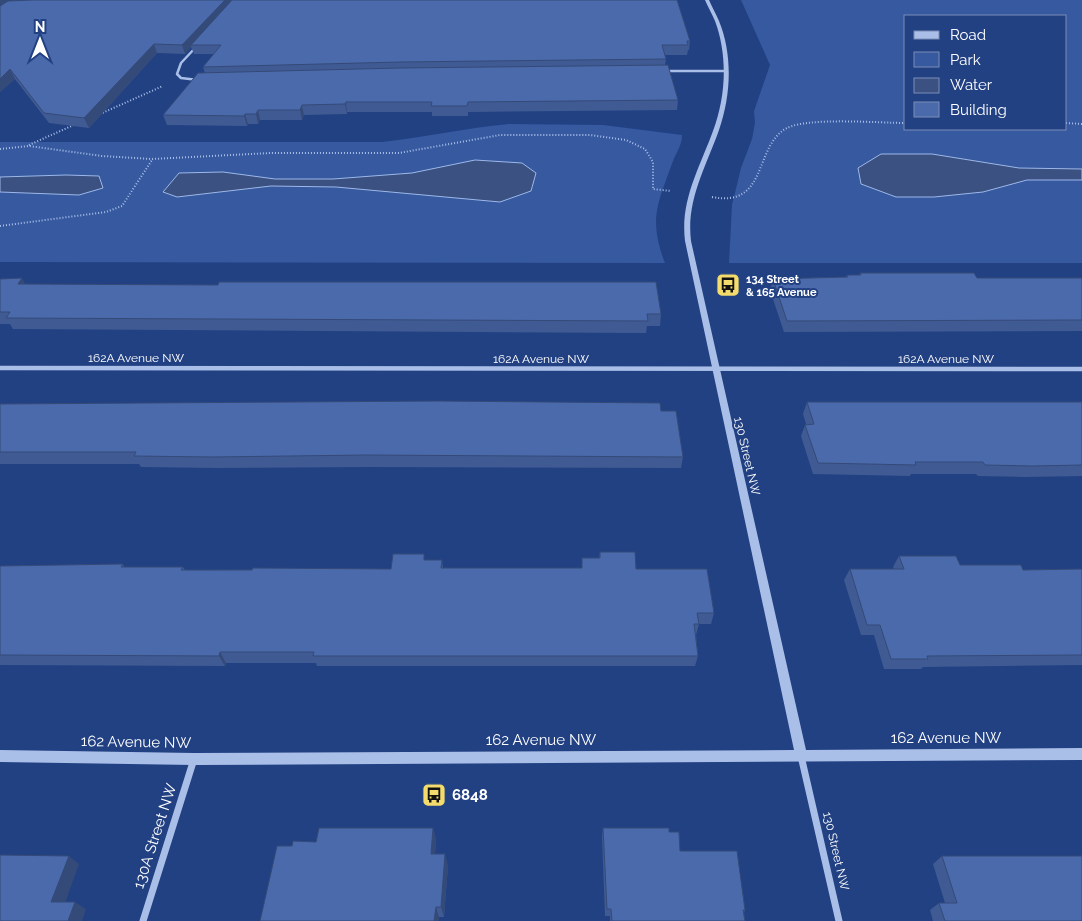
<svg xmlns="http://www.w3.org/2000/svg" width="1082" height="921" viewBox="0 0 1082 921" font-family="Raleway,sans-serif">
<style>
.green{fill:#3659a0;fill-rule:evenodd}
.water{fill:#3a5181;stroke:#9db8e9}
.lines{fill:none;stroke-linecap:round;stroke-linejoin:round}
.path{stroke:#aabfe8;stroke-width:2;stroke-dasharray:1 2;stroke-linecap:butt}
.minor-far2{stroke:#aabfe8;stroke-width:2.5}
.minor-far1{stroke:#aabfe8;stroke-width:4.5}
.minor{stroke:#aabfe8;stroke-width:7}
.tertiary{fill:#aabfe8;fill-rule:evenodd}
.wall{fill:#405b93}
.shaded-wall{fill:#344a78}
.building{fill:#4b6aab;stroke:#344a78}
.labels{text-anchor:middle;stroke-width:4;stroke-linejoin:round;paint-order:stroke}
.far-poi-label{font-size:11px;font-weight:bold;fill:#fff;stroke:#224183;text-anchor:start}
.street-label{font-size:12px;fill:#fff;stroke:#224183}
.near-street-label{font-size:15px;fill:#fff;stroke:#224183}
.near-poi-label{font-size:15px;font-weight:bold;fill:#fff;stroke:#224183;text-anchor:start}
</style>
<rect width="100%" height="100%" fill="#224183"/>
<g class="green">
<path d="M741 0H1082V263H729L732 205 741 168 752 139 755 123 754 111 770 65ZM906 16H1066V129H906Z"/>
<path d="M509 124 603 125 682 135C682 145 677 151 673 161 658 203 648 219 665 263L0 262V142H382C425 137 466 128 509 124Z"/>
</g>
<g class="water">
<path d="M881 154H932L1019 168 1082 169V180H1027L983 192 934 197H896L861 184 858 168Z"/>
<path d="M475 160 522 163 536 173 531 191 500 202 336 187 271 186 177 197 163 192 179 173 223 172 275 179H333L412 173Z"/>
<path d="M66 175 99 176 103 188 79 195 0 192V177Z"/>
</g>
<g class="lines">
<g class="path">
<path d="M100 114 163 86"/>
<path d="M1066 123 1082 124"/>
<path d="M29 145 76 124"/>
<path d="M0 149 29 146 102 156 152 159 271 153H399L500 135H590L626 140 645 149 653 162V189L671 191"/>
<path d="M712 197C769 208 753 146 787 128 809 117 879 123 906 123"/>
<path d="M0 226 106 212 122 206 152 160"/>
</g>
<g class="minor-far2">
<path d="M196 47 181 63 177 74 181 78 198 80"/>
<path d="M664 71H726"/>
</g>
<path class="minor-far1" d="M0 368 1082 369"/>
<g class="minor">
<path d="M801 756 839 921"/>
<path d="M143 921 194 759"/>
</g>
<path class="tertiary" d="M705 0H709C712 7 716 14 719 21 733 55 731 96 719 130 706 167 686 200 691 241L806 750 1082 748V760L194 765 0 762V750L194 753 794 750 685 241C680 200 700 167 713 131 726 96 728 56 715 21 712 14 708 7 705 0Z"/>
</g>
<g class="wall">
<path d="M0 0H14L13 1 18 0H677L690 41 689 50H688L687 55H664L666 59 665 65 678 100 677 110 468 112V116H432V112H347V114L304 115 302 120H260L258 124H248L247 126 167 125 163 115 205 73 203 67 214 54H194L191 47 185 54 157 53 89 128 49 123 15 79 0 92 2 4 0 5Z"/>
<path d="M860 273 977 278H1082V331L784 332 770 290 773 279 846 277 847 275H859Z"/>
<path d="M0 279 25 284 661 314 660 326H647L646 333 13 329 10 324H0Z"/>
<path d="M807 402H1082V476L1025 477 978 476 976 474H911L910 476 813 474 801 436 805 425 806 424 803 414Z"/>
<path d="M0 404 661 411 683 457 681 468 369 467 218 468 141 467 139 464H0Z"/>
<path d="M600 552 636 569 714 613 711 624H699L696 635 698 656 695 666H317L316 663H226L225 666 0 665V566L123 564 124 567H183L185 570 391 569 425 560H442L443 568H582V558H599Z"/>
<path d="M899 556 960 565 1023 570 1082 569V665L923 667 921 669H884L874 635H861L844 580 850 569H894L893 567Z"/>
<path d="M433 828 436 840 435 854 448 865 444 917H439V921H260L292 846 316 842Z"/>
<path d="M603 828 669 832 680 851 745 910 744 913 745 921H610V916H605L602 836Z"/>
<path d="M942 856 1082 921H933L930 910 939 903H945L933 864Z"/>
</g>
<g class="shaded-wall">
<path d="M0 0H14L9 4 0 5Z"/>
<path d="M225 0H235L191 45V47L185 54 182 45Z"/>
<path d="M154 44 157 53 89 128 84 118Z"/>
<path d="M10 69 15 79 0 92V79Z"/>
<path d="M346 102 347 112V114L345 104Z"/>
<path d="M302 105 304 115 302 120 300 110Z"/>
<path d="M258 110 260 120 258 124 256 114Z"/>
<path d="M245 114 248 124 247 126 244 116Z"/>
<path d="M22 278 28 289 18 284Z"/>
<path d="M220 652 226 663 225 666 219 656Z"/>
<path d="M433 828 436 840 434 865 431 854Z"/>
<path d="M445 854 448 865 444 917 441 907Z"/>
<path d="M69 856 79 864 63 909 51 902Z"/>
<path d="M75 902 86 909 82 921H68Z"/>
<path d="M436 907 439 917V921H434Z"/>
</g>
<g class="building">
<path d="M32 0H225L182 45 154 44 84 118 44 113 10 69 0 79V6L8 1Z"/>
<path d="M232 0H677L690 41H687L688 45H662L666 59 400 62 203 67 221 45H191Z"/>
<path d="M668 65 678 100 468 102 467 106H431L432 102H346L345 104 302 105 300 110H258L256 114H245L244 116 163 115 198 73 400 68Z"/>
<path d="M860 273H974L977 278H1082V320L787 321 773 279 848 277 847 275H861Z"/>
<path d="M22 278 18 284 218 285 219 282H656L661 314H647L648 321 6 318 10 312H0V279Z"/>
<path d="M438 401 660 403 661 411H676L683 457 366 455 213 457 134 456 136 452H0V404Z"/>
<path d="M807 402H1082V465L1033 466 985 465 983 462H915L916 465 818 463 805 425 814 424Z"/>
<path d="M600 552H635L636 569H707L714 613H697L699 624H694L698 656H313L314 652H220L219 656 0 655V566L123 564 121 567H183L181 570H252L253 568 391 569 393 554H424V560H442L441 568H582V558H600Z"/>
<path d="M899 556H956L960 565H1021L1023 570 1082 569V655L927 656 928 659H891L880 625H867L850 569H904Z"/>
<path d="M319 828H433L431 854H445L441 907H436L434 921H260L277 846H292L293 841 316 842Z"/>
<path d="M603 828H669V832H679L680 851H737L745 910H743L745 921H612L611 909H607Z"/>
<path d="M0 855 69 856 51 902H75L68 921H0Z"/>
<path d="M942 856H1082V921H945L939 903H957Z"/>
</g>
<defs>
<g id="bus-square" transform="scale(1.25)"><rect x="-9" y="-9" width="18" height="18" rx="4" fill="#f4dc6c" stroke="#224183"/><path d="M-5-6H5V4H4V6H2V4H-2V6H-4V4H-5ZM-3.5-4V0h7V-4ZM-3.5 1.2v1.5H-2V1.2ZM2 1.2v1.5H3.5V1.2Z" fill="#111"/></g>
</defs>
<g fill-rule="evenodd">
<use href="#bus-square" x="728" y="285"/>
<use href="#bus-square" x="434" y="795"/>
</g>
<g class="labels">
<g class="far-poi-label">
<text x="746" y="283">134 Street<tspan x="746" dy="13">&amp; 165 Avenue</tspan></text>
</g>
<g class="street-label">
<text x="136" y="362">162A Avenue NW</text>
<text x="541" y="363">162A Avenue NW</text>
<text x="946" y="363">162A Avenue NW</text>
<text transform="translate(747 456) rotate(77)" y="4">130 Street NW</text>
<text transform="translate(836 851) rotate(77)" y="4">130 Street NW</text>
</g>
<g class="near-street-label">
<text x="946" y="743">162 Avenue NW</text>
<text x="541" y="745">162 Avenue NW</text>
<text transform="translate(136 742) rotate(1)" y="5">162 Avenue NW</text>
<text transform="translate(155 836) rotate(-72)" y="5">130A Street NW</text>
</g>
<g class="near-poi-label">
<text x="452" y="800">6848</text>
</g>
</g>
<rect x="904" y="15" width="162" height="115" fill="#224183" stroke="#7a8db5"/>
<rect x="914" y="31" width="25" height="8" fill="#aabfe8" stroke="#7a8db5"/>
<text x="950" y="40" font-size="15" fill="#ffffff">Road</text>
<rect x="914" y="52" width="25" height="15" fill="#3659a0" stroke="#7a8db5"/>
<text x="950" y="65" font-size="15" fill="#ffffff">Park</text>
<rect x="914" y="78" width="25" height="15" fill="#3a5181" stroke="#7a8db5"/>
<text x="950" y="90" font-size="15" fill="#ffffff">Water</text>
<rect x="914" y="102" width="25" height="15" fill="#4b6aab" stroke="#7a8db5"/>
<text x="950" y="115" font-size="15" fill="#ffffff">Building</text>
<g transform="translate(40 40)" stroke="#224183" stroke-width="4" paint-order="stroke">
<path d="M0-4L9 19L0 12L-9 19Z" fill="#ffffff"/>
<text y="-8" font-size="14" font-weight="bold" text-anchor="middle" fill="#ffffff">N</text>
</g>
</svg>
